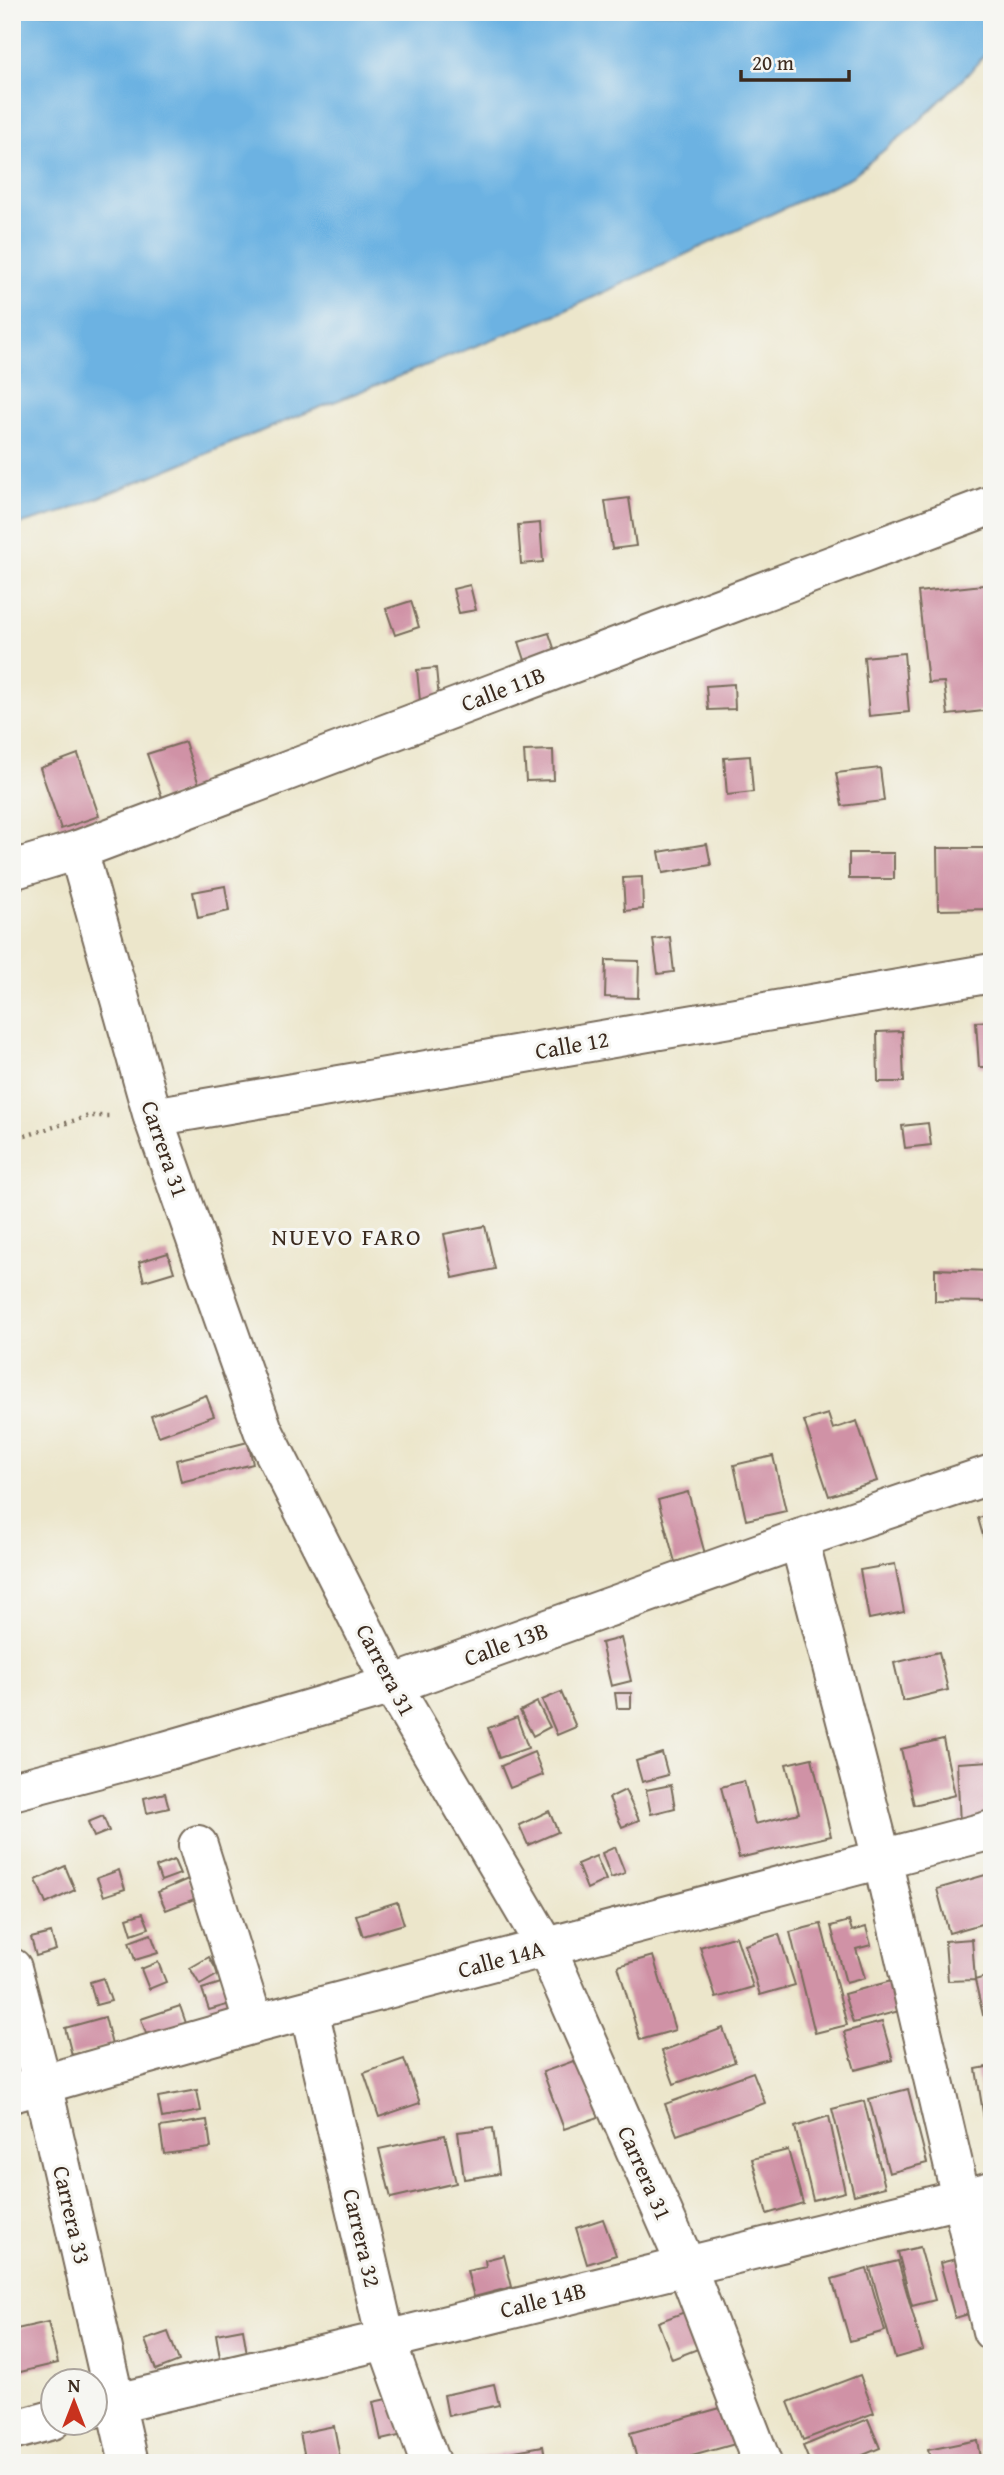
<svg xmlns="http://www.w3.org/2000/svg" width="1004" height="2475" viewBox="0 0 1004 2475" font-family="'Gentium Book Plus',serif">
<style>
.water{fill:#6cb2e2;stroke:#546e80;stroke-width:2}
.building{fill:#d092a6}
.lines{fill:none;stroke-linecap:round;stroke-linejoin:round}
.street-casing{stroke:#796c5b;stroke-width:42}
.path{stroke:#796c5b;stroke-width:4.5;stroke-dasharray:2 5;stroke-linecap:butt}
.street{stroke:#fff;stroke-width:38}
.labels{text-anchor:middle;stroke-width:6;stroke-linejoin:round;paint-order:stroke}
.street-label{font-size:23px;fill:#3b2a1e;stroke:#f6f6f2}
.neighbourhood-label{font-size:24px;letter-spacing:2px;fill:#3b2a1e;stroke:#f6f6f2}
</style>
<rect width="100%" height="100%" fill="#f6f6f2"/>
<filter id="ink" filterUnits="userSpaceOnUse"><feTurbulence type="fractalNoise" baseFrequency=".0143" numOctaves="2"/><feDisplacementMap in="SourceGraphic" scale="14" xChannelSelector="R" yChannelSelector="G"/><feConvolveMatrix kernelMatrix="1 2 1 2 8 2 1 2 1" color-interpolation-filters="sRGB"/></filter>
<filter id="wash" filterUnits="userSpaceOnUse"><feTurbulence type="fractalNoise" baseFrequency=".00686" numOctaves="4" result="noise"/><feDisplacementMap in="SourceGraphic" scale="28" xChannelSelector="R" yChannelSelector="G"/><feGaussianBlur stdDeviation="1.57" result="paint"/><feColorMatrix in="noise" values="0 0 0 0 0 0 0 0 0 0 0 0 0 0 0 0 0 1.4 0 .05"/><feComposite in="paint" operator="in"/></filter>
<g filter="url(#wash)">
<rect width="100%" height="100%" fill="#ece6cb"/>
<path class="water" d="M12 12H992V46L971 71 915 125 851 177 562 312 298 416 66 511 12 527Z"/>
<g id="blocks">
<g class="building">
<path d="M629 498 636 546 612 549 605 501Z"/>
<path d="M540 523 543 562 521 564 518 525Z"/>
<path d="M992 584V710L948 715 944 682 928 683 918 592Z"/>
<path d="M470 585 476 610 459 613 453 589Z"/>
<path d="M411 601 419 627 395 635 386 609Z"/>
<path d="M549 633 557 657 527 666 519 642Z"/>
<path d="M904 653 909 712 869 716 864 657Z"/>
<path d="M436 668 439 699 420 701 417 670Z"/>
<path d="M734 684 735 709 708 710 706 686Z"/>
<path d="M185 742 200 788 163 800 147 754Z"/>
<path d="M553 750 554 780 526 781 524 751Z"/>
<path d="M78 754 99 816 61 829 40 768Z"/>
<path d="M750 756 753 792 727 795 724 758Z"/>
<path d="M880 768 884 801 842 806 836 773Z"/>
<path d="M707 844 711 865 663 873 659 852Z"/>
<path d="M937 848H992V909L938 910Z"/>
<rect x="849" y="853" width="45" height="26"/>
<path d="M642 877 643 909 625 911 623 878Z"/>
<path d="M225 886 229 911 198 918 193 892Z"/>
<path d="M670 937 674 972 658 974 653 939Z"/>
<path d="M606 960 639 961 638 998 605 997Z"/>
<path d="M992 1021V1067H979L976 1022Z"/>
<path d="M902 1031 904 1082H878L877 1032Z"/>
<path d="M928 1123 931 1145 905 1148 902 1126Z"/>
<path d="M485 1226 495 1269 453 1278 444 1234Z"/>
<path d="M168 1253 174 1272 144 1281 139 1262Z"/>
<path d="M935 1269 989 1271V1302L935 1301Z"/>
<path d="M206 1395 214 1416 159 1436 151 1416Z"/>
<path d="M828 1414 833 1429 857 1421 877 1481 829 1496 804 1421Z"/>
<path d="M248 1442 253 1464 181 1482 176 1460Z"/>
<path d="M773 1456 786 1511 746 1520 734 1465Z"/>
<path d="M688 1492 705 1554 675 1562 658 1500Z"/>
<path d="M992 1514V1564H991L978 1518Z"/>
<path d="M895 1564 904 1612 869 1619 860 1570Z"/>
<path d="M621 1638 631 1681 611 1686 601 1643Z"/>
<path d="M939 1652 948 1690 903 1701 894 1663Z"/>
<path d="M561 1692 576 1727 557 1735 542 1700Z"/>
<path d="M615 1693H631V1708H617Z"/>
<path d="M537 1702 550 1727 533 1736 520 1711Z"/>
<path d="M517 1717 528 1748 499 1758 488 1728Z"/>
<path d="M943 1739 955 1795 914 1805 901 1749Z"/>
<path d="M534 1752 543 1775 510 1788 501 1766Z"/>
<path d="M662 1753 668 1775 642 1782 636 1761Z"/>
<path d="M812 1758 831 1836 739 1858 721 1787 744 1781 755 1824 799 1813 786 1764Z"/>
<path d="M991 1761 992 1822 960 1824 957 1763Z"/>
<path d="M671 1785 675 1808 651 1814 646 1790Z"/>
<path d="M625 1790 639 1820 622 1827 609 1798Z"/>
<path d="M165 1793 169 1808 147 1813 144 1798Z"/>
<path d="M549 1811 558 1832 528 1845 519 1825Z"/>
<path d="M103 1816 109 1831 94 1837 88 1822Z"/>
<path d="M615 1847 625 1873 611 1878 602 1853Z"/>
<path d="M596 1856 606 1880 587 1889 577 1864Z"/>
<path d="M174 1860 180 1874 161 1881 156 1867Z"/>
<path d="M65 1866 75 1890 46 1904 36 1880Z"/>
<path d="M119 1870 125 1889 104 1896 97 1878Z"/>
<path d="M992 1873V1921L949 1933 937 1889Z"/>
<path d="M188 1879 197 1898 166 1910 158 1892Z"/>
<path d="M397 1902 404 1924 363 1936 356 1915Z"/>
<path d="M143 1913 149 1928 132 1934 127 1918Z"/>
<path d="M849 1921 852 1931 866 1927 871 1945 856 1949 865 1978 846 1983 831 1926Z"/>
<path d="M821 1924 847 2025 815 2033 790 1932Z"/>
<path d="M51 1933 56 1950 36 1956 31 1938Z"/>
<path d="M151 1934 158 1953 135 1960 129 1942Z"/>
<path d="M779 1934 795 1985 760 1995 745 1945Z"/>
<path d="M736 1936 753 1987 716 1998 700 1947Z"/>
<path d="M972 1939 975 1980 992 1975V2013L983 2015 975 1980 948 1981 945 1941Z"/>
<path d="M653 1956 675 2030 640 2040 618 1966Z"/>
<path d="M209 1957 219 1974 200 1985 190 1968Z"/>
<path d="M158 1962 166 1982 149 1989 141 1969Z"/>
<path d="M103 1978 111 2001 96 2005 90 1982Z"/>
<path d="M895 1980 903 2010 853 2023 844 1994Z"/>
<path d="M227 1981 234 2003 209 2010 202 1989Z"/>
<path d="M180 2006 187 2026 148 2039 141 2019Z"/>
<path d="M105 2017 112 2045 72 2055 65 2028Z"/>
<path d="M882 2022 893 2060 855 2070 844 2032Z"/>
<path d="M723 2028 735 2062 674 2084 662 2051Z"/>
<path d="M404 2059 420 2103 379 2117 364 2073Z"/>
<path d="M579 2059 599 2117 564 2129 543 2072Z"/>
<path d="M992 2066V2155L990 2156 976 2069Z"/>
<path d="M753 2072 765 2103 677 2135 665 2104Z"/>
<path d="M908 2089 927 2163 889 2173 869 2099Z"/>
<path d="M197 2090 201 2111 162 2118 158 2097Z"/>
<path d="M864 2101 885 2187 854 2195 832 2109Z"/>
<path d="M829 2116 845 2192 813 2200 795 2127Z"/>
<path d="M207 2120 211 2148 164 2154 160 2127Z"/>
<path d="M493 2128 499 2174 464 2179 458 2132Z"/>
<path d="M445 2135 456 2183 391 2198 379 2149Z"/>
<path d="M788 2150 803 2203 767 2214 752 2159Z"/>
<path d="M603 2219 616 2255 587 2264 576 2228Z"/>
<path d="M920 2247 935 2300 912 2306 898 2252Z"/>
<path d="M504 2255 512 2287 474 2297 467 2271 486 2267 485 2260Z"/>
<path d="M964 2257 979 2311 955 2318 940 2263Z"/>
<path d="M898 2261 923 2350 895 2358 870 2268Z"/>
<path d="M867 2269 885 2331 850 2341 832 2279Z"/>
<path d="M690 2310 703 2347 672 2359 658 2322Z"/>
<path d="M48 2322 58 2363 12 2374V2330Z"/>
<path d="M243 2329 247 2354 220 2358 216 2334Z"/>
<path d="M168 2332 179 2361 156 2370 145 2340Z"/>
<path d="M860 2375 874 2413 803 2440 788 2402Z"/>
<path d="M494 2384 499 2405 448 2416 444 2395Z"/>
<path d="M396 2397 403 2435 381 2440 373 2402Z"/>
<path d="M724 2407 735 2444 667 2463H638L630 2433Z"/>
<path d="M868 2419 880 2448 844 2463H810L803 2446Z"/>
<path d="M334 2426 341 2463H306L300 2433Z"/>
<path d="M977 2440 980 2458 955 2463H931L928 2450Z"/>
<path d="M543 2446 546 2463H460V2461Z"/>
</g>
</g>
</g>
<g filter="url(#ink)">
<use href="#blocks" fill-opacity="0" stroke="#796c5b" stroke-width="2"/>
<g class="lines">
<g class="street-casing">
<g id="street">
<path d="M78 850 153 1117 263 1430 392 1685 546 1947 686 2265 762 2463"/>
<path d="M12 870 78 850 992 505"/>
<path d="M153 1117 992 973"/>
<path d="M799 1539 882 1859 992 2331"/>
<path d="M12 1791 165 1751 392 1685 799 1539 992 1474"/>
<path d="M198 1845 254 2024"/>
<path d="M12 1968 42 2083 129 2463"/>
<path d="M309 2010 386 2340 430 2463"/>
<path d="M12 2093 254 2024 992 1830"/>
<path d="M94 2408 386 2340 992 2191"/>
<path d="M12 2431 52 2420"/>
</g>
</g>
<path class="path" d="M12 1140 89 1116H113"/>
<use href="#street" class="street"/>
</g>
</g>
<g class="labels">
<g class="street-label">
<text transform="translate(503 689) rotate(-21)" y="8">Calle 11B</text>
<text transform="translate(572 1045) rotate(-10)" y="8">Calle 12</text>
<text transform="translate(165 1149) rotate(71)" y="8">Carrera 31</text>
<text transform="translate(506 1644) rotate(-20)" y="8">Calle 13B</text>
<text transform="translate(386 1670) rotate(62)" y="8">Carrera 31</text>
<text transform="translate(501 1959) rotate(-15)" y="8">Calle 14A</text>
<text transform="translate(645 2173) rotate(66)" y="8">Carrera 31</text>
<text transform="translate(72 2215) rotate(77)" y="8">Carrera 33</text>
<text transform="translate(362 2238) rotate(77)" y="8">Carrera 32</text>
<text transform="translate(543 2300) rotate(-14)" y="8">Calle 14B</text>
</g>
<g class="neighbourhood-label">
<text x="347" y="1245">NUEVO FARO</text>
</g>
</g>
<rect width="1004" height="2475" fill="none" stroke="#f6f6f2" stroke-width="42"/>
<g transform="translate(74 2402)"><circle r="33" fill="#f6f6f2" stroke="#aba49d" stroke-width="2"/>
<path d="M0-5L12 26L0 18L-12 26Z" fill="#c8321e"/>
<text y="-10" font-size="19" font-weight="bold" text-anchor="middle" fill="#3b2a1e">N</text>
</g>
<path d="M741 70v10h108v-10" fill="none" stroke="#3b2a1e" stroke-width="3.5"/>
<text x="752" y="70" font-size="21" fill="#3b2a1e" stroke="#f6f6f2" stroke-width="5" paint-order="stroke">20 m</text>
</svg>
